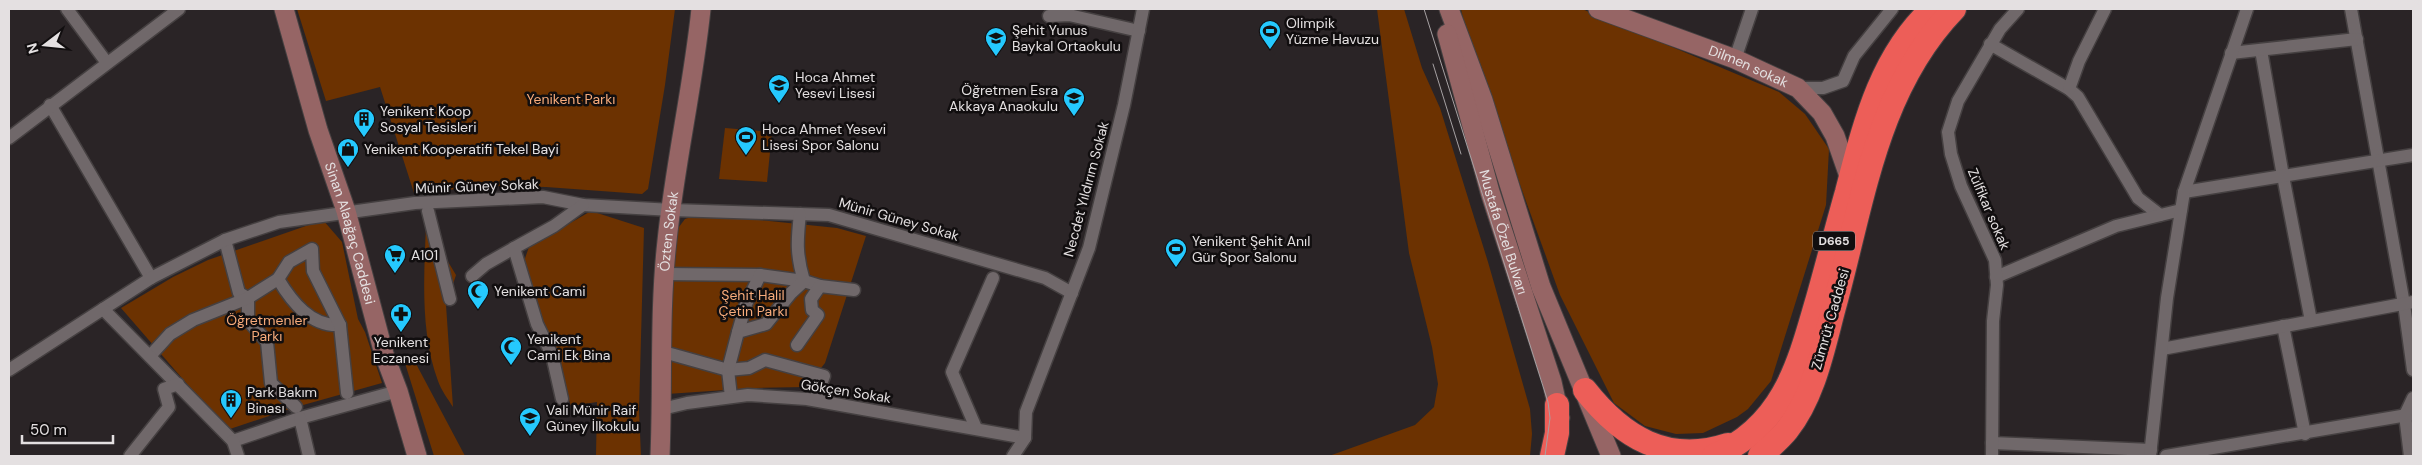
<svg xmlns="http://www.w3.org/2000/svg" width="2422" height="465" viewBox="0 0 2422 465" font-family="'DM Sans',sans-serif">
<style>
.green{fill:#6c3201}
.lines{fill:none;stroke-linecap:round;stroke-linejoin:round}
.street-casing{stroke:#454041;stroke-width:15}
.secondary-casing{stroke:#454041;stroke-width:21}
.highway-casing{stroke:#454041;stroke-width:26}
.street{stroke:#70686a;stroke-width:12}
.secondary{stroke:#966565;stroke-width:19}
.highway{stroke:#ed5e58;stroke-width:24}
.tram{stroke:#a6a1a3;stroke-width:1}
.labels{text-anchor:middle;stroke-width:5;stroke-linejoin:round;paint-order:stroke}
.shield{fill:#110e0f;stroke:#a5a1a2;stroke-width:1}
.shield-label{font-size:12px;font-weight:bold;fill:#e4e0e1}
.poi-label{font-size:14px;fill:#e4e0e1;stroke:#110e0f;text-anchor:start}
.street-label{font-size:14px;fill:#e4e0e1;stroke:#110e0f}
.park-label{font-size:14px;fill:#f7ab7b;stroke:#110e0f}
</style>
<rect width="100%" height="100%" fill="#2a2426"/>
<g class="green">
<path d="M297 9H675L665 85 648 189 642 194 546 187 489 186 414 193 380 87 326 101Z"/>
<path d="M1377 9H1404L1422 68 1440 108 1488 262 1530 409 1532 434 1530 456H1329L1415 425 1434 407 1438 384 1432 347 1409 253Z"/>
<path d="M1461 9H1582L1779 92 1805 114 1829 149 1826 205 1771 381 1748 409 1737 417 1703 433 1676 434 1645 426 1614 403 1560 295 1469 44Z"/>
<path d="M725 128 772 132 767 182 719 179Z"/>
<path d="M591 211 644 228 639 411 641 456H596L597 402 571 406 552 345 539 323 523 264 529 247Z"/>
<path d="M700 214 837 228 866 236 825 363 806 387 755 388 667 394 672 236 685 219Z"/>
<path d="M323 220 342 242 358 319 365 332 382 383 296 407 227 430 121 308 173 277 208 260Z"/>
<path d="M426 225 456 275 446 305 453 407C448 399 441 390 438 381 420 332 424 276 426 225Z"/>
<path d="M404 360H414L465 456H434Z"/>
</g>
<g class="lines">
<g class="street-casing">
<g id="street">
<path d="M67 9 107 63"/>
<path d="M2351 9 2404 304 2413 370"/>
<path d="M1049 16 1069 15 1139 31"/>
<path d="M1990 44 2069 89 2078 97 2138 198 2160 215"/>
<path d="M2261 50 2283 176 2311 321"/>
<path d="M2231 53 2357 39"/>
<path d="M1735 59 1752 9"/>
<path d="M1798 88H1823L1843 81 1854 56 1892 9"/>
<path d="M2069 89 2079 61 2105 9"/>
<path d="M50 105 151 278"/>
<path d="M9 138 179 9"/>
<path d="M2184 192 2413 155"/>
<path d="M428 211 450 299"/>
<path d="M225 240 239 293 248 298V320L267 342 271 383 296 407"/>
<path d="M665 274 760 275"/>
<path d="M472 276 486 264 514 248"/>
<path d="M1996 277 2116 226 2181 210"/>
<path d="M278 279C292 302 311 327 340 325"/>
<path d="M103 309 151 278 225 240 279 222 415 203 543 197 583 205 672 210 829 215 1045 278 1072 293"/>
<path d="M2283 326 2305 434"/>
<path d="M738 332 746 304 760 275 804 281 820 286"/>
<path d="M797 345 818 315 812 310 811 299 820 286 854 290"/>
<path d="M2162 349 2413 302"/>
<path d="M660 351 728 370 749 368 765 360 824 376 815 400"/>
<path d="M150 356 170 334 193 320 248 298 278 279 289 262 312 249 313 271 340 325 347 393"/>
<path d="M9 370 103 309 233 441 300 418 398 391"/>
<path d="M731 397 728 370 738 332 766 324 791 293 804 281C796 255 797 240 800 214"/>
<path d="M562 399 552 355 537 324 514 248 554 226 583 205"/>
<path d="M662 409 687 403 748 395 807 399 1025 438"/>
<path d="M300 418 309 456"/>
<path d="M976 428 952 372 993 278"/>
<path d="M233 441 238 456"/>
<path d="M1992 443 2151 450"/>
<path d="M130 456 169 407 164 389 178 384"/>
<path d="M1013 456 1025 438 1026 412 1089 248 1124 105 1143 9"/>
<path d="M1992 456 1993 321 1997 285 1995 260 1961 186 1951 154 1948 132 1958 101 2000 29 2018 9"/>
<path d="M2150 456 2167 298 2184 192 2247 9"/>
<path d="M2166 456 2413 414"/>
<path d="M2410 456 2405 415 2413 398"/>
</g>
</g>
<g class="secondary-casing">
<g id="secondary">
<path id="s1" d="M284 9 318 130 346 211 384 354 398 391 417 456"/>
<path d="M1449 9 1483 100 1541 287 1611 456"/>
<path id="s2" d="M1598 9 1735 59 1798 88 1822 113 1835 136 1850 179"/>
<path id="s3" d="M1447 34 1490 192 1552 382 1560 418"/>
<path id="s4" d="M660 456C663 385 659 312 667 241 675 163 693 87 701 9"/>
</g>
</g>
<g class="highway-casing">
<g id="highway">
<path d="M1585 390C1622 437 1667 465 1728 445"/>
<path d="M1552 456 1557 433V405"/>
<path d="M1714 456C1784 426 1799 364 1818 298 1828 263 1837 227 1847 192 1864 127 1880 57 1932 9"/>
<path d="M1760 456C1769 448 1779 440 1787 430 1814 396 1823 348 1834 307 1863 202 1876 90 1954 9"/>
</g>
</g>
<use href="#street" class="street"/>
<use href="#secondary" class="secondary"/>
<use href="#highway" class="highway"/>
<g class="tram">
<path d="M1424 9 1548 402 1550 418 1545 456"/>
<path d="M1433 64 1461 154"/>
</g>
</g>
<defs>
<g id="stadium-pin" transform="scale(1.125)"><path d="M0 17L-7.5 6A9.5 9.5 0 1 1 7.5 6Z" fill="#25c9fe" stroke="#110e0f"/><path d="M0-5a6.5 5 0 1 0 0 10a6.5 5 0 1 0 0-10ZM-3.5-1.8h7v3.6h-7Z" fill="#111"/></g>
<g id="school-pin" transform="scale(1.125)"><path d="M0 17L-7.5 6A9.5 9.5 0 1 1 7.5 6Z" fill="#25c9fe" stroke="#110e0f"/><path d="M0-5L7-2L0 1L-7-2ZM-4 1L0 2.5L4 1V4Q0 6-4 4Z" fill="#111"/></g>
<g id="building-pin" transform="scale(1.125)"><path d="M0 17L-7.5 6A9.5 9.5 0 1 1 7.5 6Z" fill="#25c9fe" stroke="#110e0f"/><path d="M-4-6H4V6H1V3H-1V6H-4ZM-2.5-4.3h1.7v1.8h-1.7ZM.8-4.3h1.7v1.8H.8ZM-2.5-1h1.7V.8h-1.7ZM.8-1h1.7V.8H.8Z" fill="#111"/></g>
<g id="shop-pin" transform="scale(1.125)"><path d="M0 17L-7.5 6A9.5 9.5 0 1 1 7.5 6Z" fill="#25c9fe" stroke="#110e0f"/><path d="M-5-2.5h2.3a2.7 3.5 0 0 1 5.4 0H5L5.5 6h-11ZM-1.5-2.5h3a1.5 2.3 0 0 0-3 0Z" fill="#111"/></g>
<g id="supermarket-pin" transform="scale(1.125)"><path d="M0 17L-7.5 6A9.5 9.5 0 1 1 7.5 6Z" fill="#25c9fe" stroke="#110e0f"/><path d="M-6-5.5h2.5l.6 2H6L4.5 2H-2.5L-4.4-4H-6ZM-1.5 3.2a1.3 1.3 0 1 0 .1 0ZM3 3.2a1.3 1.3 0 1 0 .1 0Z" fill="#111"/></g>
<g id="mosque-pin" transform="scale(1.125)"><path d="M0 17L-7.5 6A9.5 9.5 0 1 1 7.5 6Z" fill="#25c9fe" stroke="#110e0f"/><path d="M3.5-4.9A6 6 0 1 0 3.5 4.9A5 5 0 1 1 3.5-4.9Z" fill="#111"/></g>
<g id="pharmacy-pin" transform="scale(1.125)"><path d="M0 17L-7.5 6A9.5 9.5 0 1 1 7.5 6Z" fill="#25c9fe" stroke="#110e0f"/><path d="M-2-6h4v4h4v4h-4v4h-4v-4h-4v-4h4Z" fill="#111"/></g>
</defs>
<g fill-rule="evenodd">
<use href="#stadium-pin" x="1270" y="31"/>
<use href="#school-pin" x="996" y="38"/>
<use href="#school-pin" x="779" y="85"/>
<use href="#school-pin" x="1074" y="98"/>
<use href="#building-pin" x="364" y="119"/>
<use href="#stadium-pin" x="746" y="137"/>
<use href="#shop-pin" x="348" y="149"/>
<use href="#stadium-pin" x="1176" y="249"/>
<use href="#supermarket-pin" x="395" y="255"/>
<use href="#mosque-pin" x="478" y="291"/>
<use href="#pharmacy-pin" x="401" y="314"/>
<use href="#mosque-pin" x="511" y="347"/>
<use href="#building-pin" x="231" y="400"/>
<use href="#school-pin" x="530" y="418"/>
</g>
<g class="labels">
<rect class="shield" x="1813" y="231.5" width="42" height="19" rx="4"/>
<g class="shield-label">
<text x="1834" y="245">D665</text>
</g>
<g class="poi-label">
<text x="1286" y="28">Olimpik<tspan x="1286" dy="16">Yüzme Havuzu</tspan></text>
<text x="1012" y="35">Şehit Yunus<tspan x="1012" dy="16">Baykal Ortaokulu</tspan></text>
<text x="795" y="82">Hoca Ahmet<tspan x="795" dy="16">Yesevi Lisesi</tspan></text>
<text x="1058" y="95" text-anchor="end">Öğretmen Esra<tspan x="1058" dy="16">Akkaya Anaokulu</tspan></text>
<text x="380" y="116">Yenikent Koop<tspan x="380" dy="16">Sosyal Tesisleri</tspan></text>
<text x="762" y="134">Hoca Ahmet Yesevi<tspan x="762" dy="16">Lisesi Spor Salonu</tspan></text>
<text x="364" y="154">Yenikent Kooperatifi Tekel Bayi</text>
<text x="1192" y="246">Yenikent Şehit Anıl<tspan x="1192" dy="16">Gür Spor Salonu</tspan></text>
<text x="411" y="260">A101</text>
<text x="494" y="296">Yenikent Cami</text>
<text x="527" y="344">Yenikent<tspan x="527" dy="16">Cami Ek Bina</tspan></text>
<text x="401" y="347" text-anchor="middle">Yenikent<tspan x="401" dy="16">Eczanesi</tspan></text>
<text x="247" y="397">Park Bakım<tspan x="247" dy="16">Binası</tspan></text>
<text x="546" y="415">Vali Münir Raif<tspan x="546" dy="16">Güney İlkokulu</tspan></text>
</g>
<g class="street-label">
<text dy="5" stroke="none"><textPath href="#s2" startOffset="161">Dilmen sokak</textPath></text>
<text transform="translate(477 186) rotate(-2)" y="5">Münir Güney Sokak</text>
<text transform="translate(1086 189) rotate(-75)" y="5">Necdet Yıldırım Sokak</text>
<text transform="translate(1989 209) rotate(67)" y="5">Zülfikar sokak</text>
<text transform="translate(899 219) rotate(16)" y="5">Münir Güney Sokak</text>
<text dy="5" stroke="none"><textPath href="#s4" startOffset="225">Özten Sokak</textPath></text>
<text dy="5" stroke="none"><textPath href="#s3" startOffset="206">Mustafa Özel Bulvarı</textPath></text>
<text dy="5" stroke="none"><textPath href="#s1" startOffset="234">Sinan Alaağaç Caddesi</textPath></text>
<text transform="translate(1830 319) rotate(-74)" y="5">Zümrüt Caddesi</text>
<text transform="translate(846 391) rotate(9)" y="5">Gökçen Sokak</text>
</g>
<g class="park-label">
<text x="571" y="104">Yenikent Parkı</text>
<text x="753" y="300">Şehit Halil<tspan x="753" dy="16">Çetin Parkı</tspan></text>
<text x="267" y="325">Öğretmenler<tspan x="267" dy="16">Parkı</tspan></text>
</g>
</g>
<rect width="2422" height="465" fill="none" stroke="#e4e0e1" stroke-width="20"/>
<g transform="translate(45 45) rotate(254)" stroke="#110e0f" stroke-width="4" paint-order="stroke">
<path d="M0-4L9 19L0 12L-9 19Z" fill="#e4e0e1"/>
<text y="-8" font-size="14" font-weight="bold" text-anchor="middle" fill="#e4e0e1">N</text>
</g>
<path d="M22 435v8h91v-8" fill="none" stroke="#e4e0e1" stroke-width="2.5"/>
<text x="30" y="435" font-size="15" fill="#e4e0e1" stroke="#110e0f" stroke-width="4" paint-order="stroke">50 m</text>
</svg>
